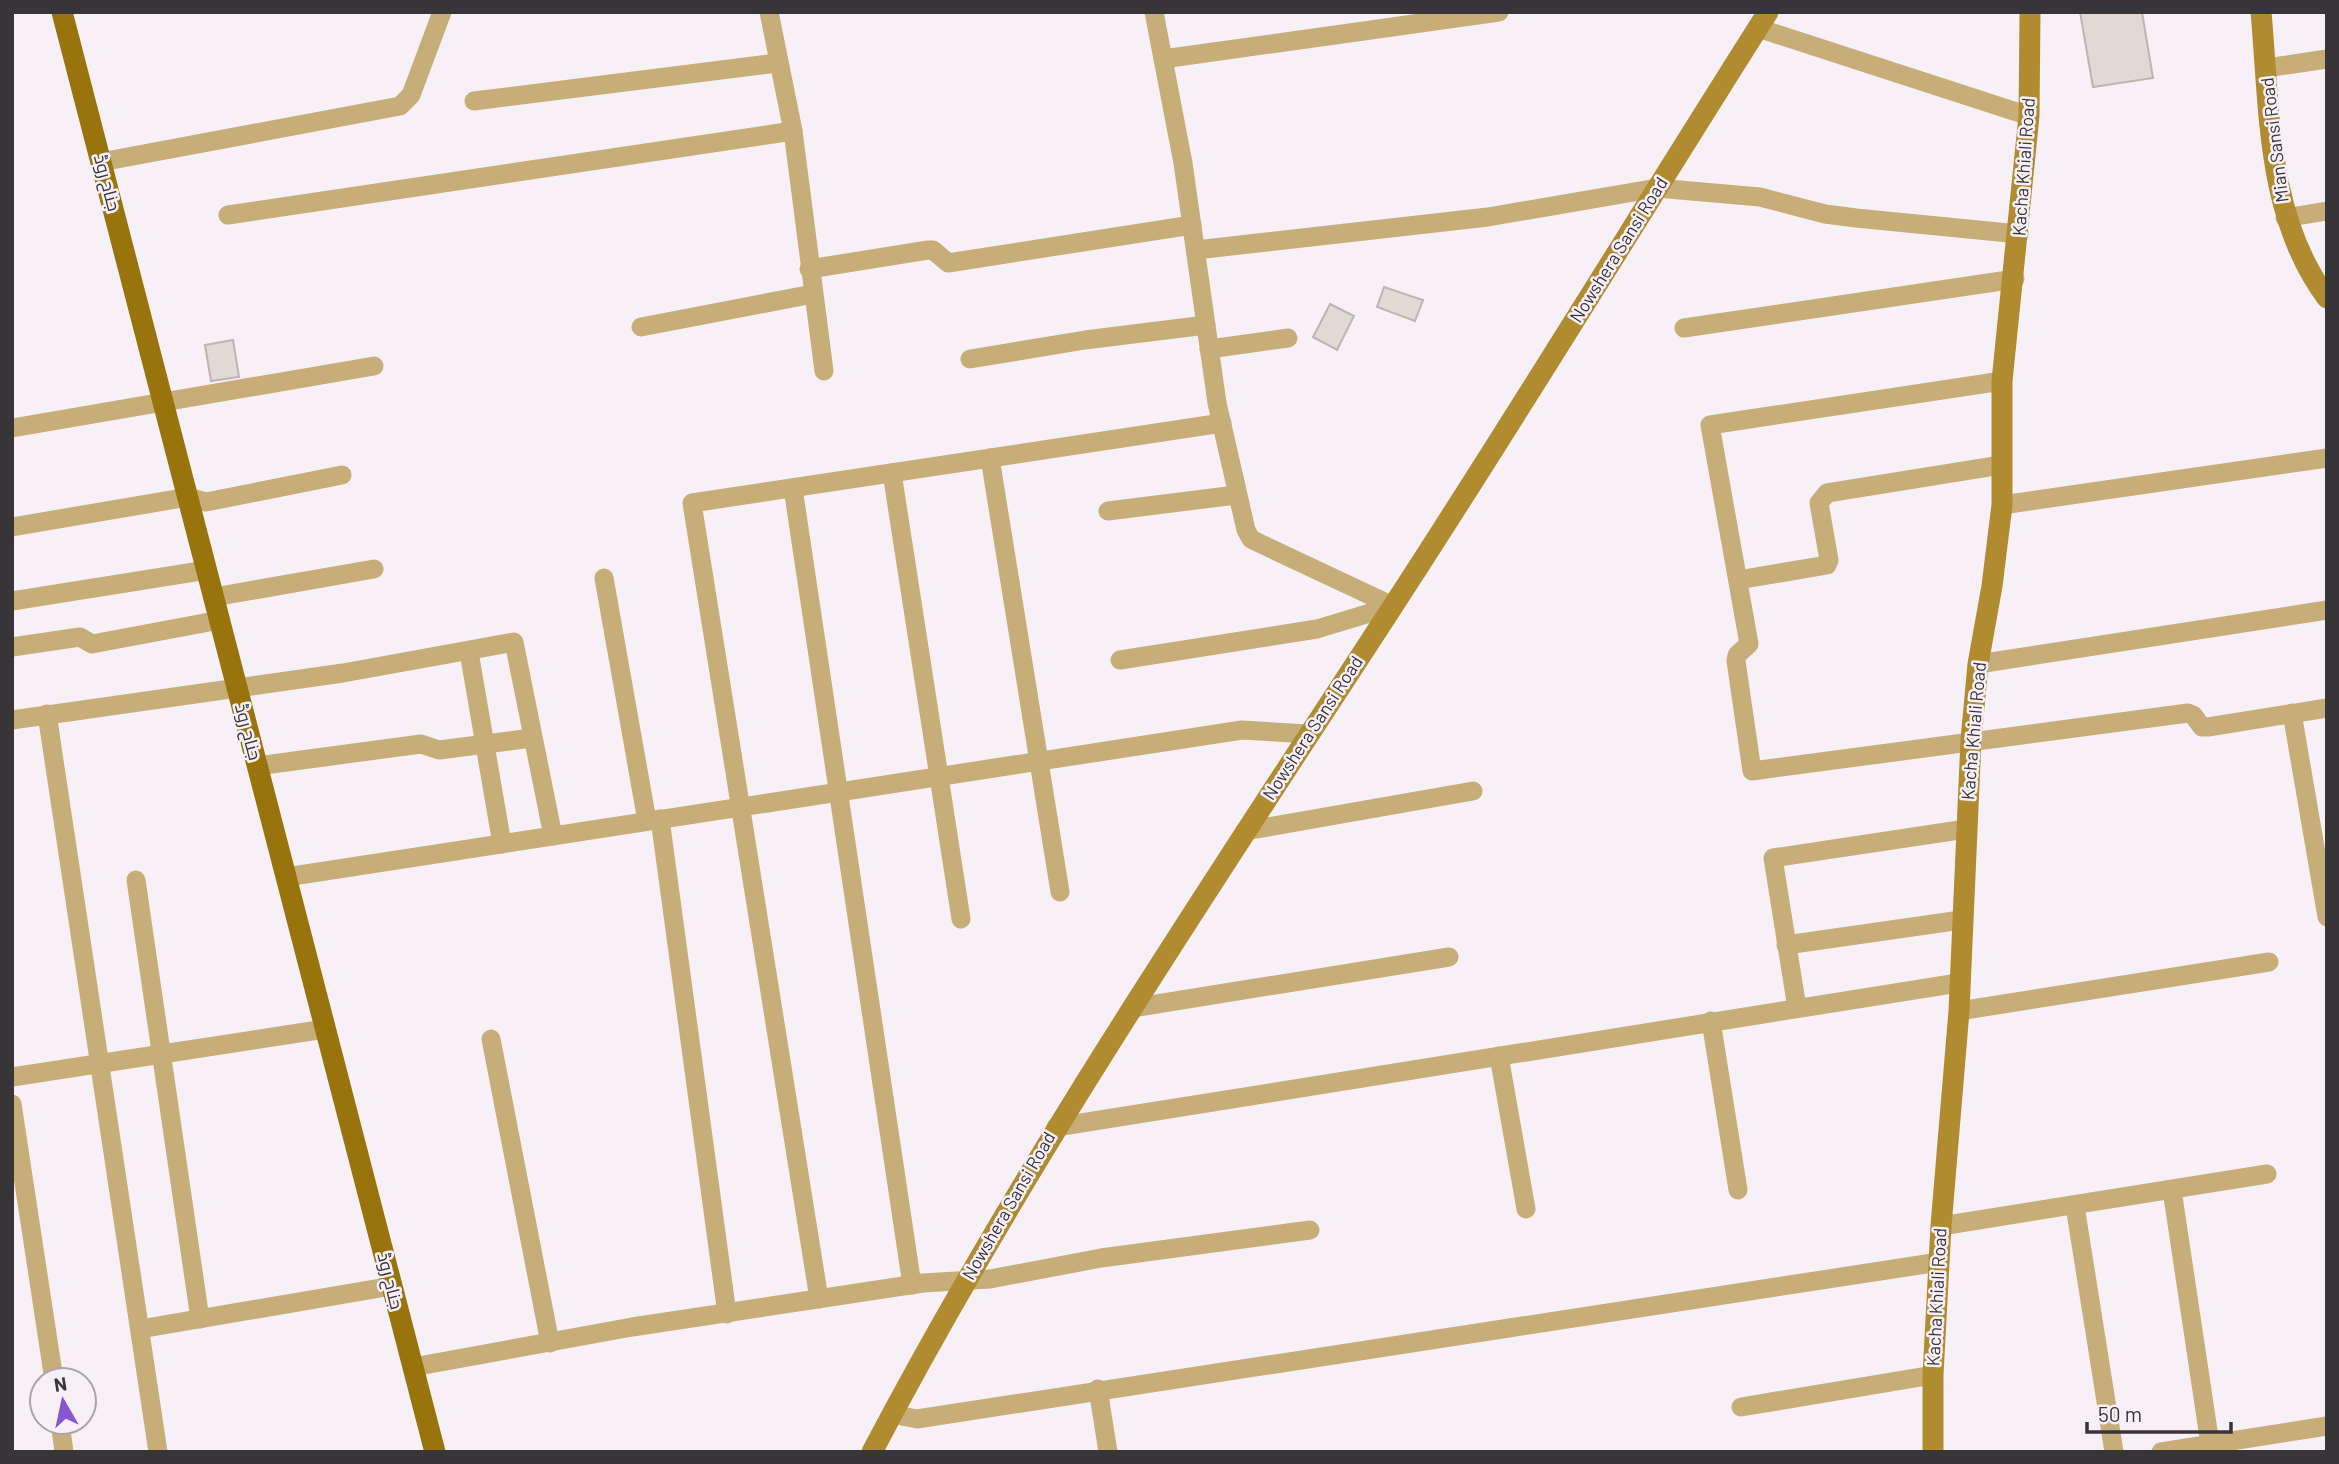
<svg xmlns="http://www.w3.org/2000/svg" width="2339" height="1464" viewBox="0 0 2339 1464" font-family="Barlow,Cairo,sans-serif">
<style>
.building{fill:#e2d8d4;stroke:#beb4b1;stroke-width:2}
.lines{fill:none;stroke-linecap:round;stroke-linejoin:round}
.street{stroke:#c7ae78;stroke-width:19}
.secondary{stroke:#b18b30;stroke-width:21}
.primary{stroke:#99740c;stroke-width:21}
.labels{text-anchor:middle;stroke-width:5;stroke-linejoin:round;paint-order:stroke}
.street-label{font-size:18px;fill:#383538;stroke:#f7f0f7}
</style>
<rect width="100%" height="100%" fill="#f7f0f7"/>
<g class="building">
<path d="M2080 12H2142L2153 78 2093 87Z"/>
<path d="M1384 287 1423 300 1415 321 1377 307Z"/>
<path d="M1330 304 1354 316 1337 350 1313 337Z"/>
<path d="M233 340 239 377 211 381 205 345Z"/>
</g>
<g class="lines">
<g class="street">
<path d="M769 12 793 131 824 371"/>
<path d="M1154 12 1183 163 1217 403 1246 530 1251 539 1259 543 1393 606"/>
<path d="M1758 28 2029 116"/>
<path d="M1163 59 1499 12"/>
<path d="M2266 68 2327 59"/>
<path d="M474 101 777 63"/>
<path d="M101 162 400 106 411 95 442 12"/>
<path d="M228 215 793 131"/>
<path d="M2285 218 2327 211"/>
<path d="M1196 250 1488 217 1657 188 1760 197 1825 214 1856 218 2019 234"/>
<path d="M809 269 928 250H933L948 263 1192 225"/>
<path d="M641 327 813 294"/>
<path d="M1684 328 2015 279"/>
<path d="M1209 349 1288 338"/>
<path d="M970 359 1085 340 1206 325"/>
<path d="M2002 381 1710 425 1749 644 1737 655 1736 661 1752 771 2188 713 2193 715 2202 727H2208L2327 708"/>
<path d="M12 428 374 366"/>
<path d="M990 458 1060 892"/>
<path d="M892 473 961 919"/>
<path d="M793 488 912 1285"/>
<path d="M2002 505 2327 458"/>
<path d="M1108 511 1236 495"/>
<path d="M12 527 188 497 206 502 342 475"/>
<path d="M604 578 647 821"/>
<path d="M1738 580 1827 565 1829 560 1819 503 1827 493 2001 465"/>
<path d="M214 597 374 569"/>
<path d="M12 601 207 570"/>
<path d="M12 647 80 637 92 644 220 620"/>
<path d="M469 652 502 844"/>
<path d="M1120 660 1317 629 1393 606"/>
<path d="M1978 664 2327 610"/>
<path d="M2292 713 2327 917"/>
<path d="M47 714 158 1452"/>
<path d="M12 720 343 673 514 642 553 836"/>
<path d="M257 766 421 744 439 750 532 738"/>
<path d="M660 819 727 1314"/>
<path d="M1245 831 1473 791"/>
<path d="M286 877 1242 730 1308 734"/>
<path d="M136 880 200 1319"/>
<path d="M1786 945 1961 920"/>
<path d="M1132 1008 1449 957"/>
<path d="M1797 1008 1773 858 1966 829"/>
<path d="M1959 1011 2269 962"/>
<path d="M1711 1021 1738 1190"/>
<path d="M491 1039 550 1343"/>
<path d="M1499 1056 1526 1209"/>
<path d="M12 1077 325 1029"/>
<path d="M12 1104 54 1380"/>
<path d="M1056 1127 1958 983"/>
<path d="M2172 1190 2210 1444"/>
<path d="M2075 1206 2114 1452"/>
<path d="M1941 1226 2267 1174"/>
<path d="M819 1299 692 503 1222 423"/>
<path d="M140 1329 392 1286"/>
<path d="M413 1367 632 1327 923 1283 990 1279 1101 1258 1310 1230"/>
<path d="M1098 1389 1108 1452"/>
<path d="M1741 1407 1933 1375"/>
<path d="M892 1414 917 1419 1939 1262"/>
<path d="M60 1422 64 1452"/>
<path d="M2161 1452 2327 1426"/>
</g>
<g class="secondary">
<path d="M2261 12C2270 110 2266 216 2327 298"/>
<path d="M872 1452C1027 1157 1214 882 1395 603 1522 408 1643 209 1768 12"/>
<path d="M1933 1452V1375L1941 1226 1959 1011 1971 740 1978 664 1992 586 2002 505V381L2029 116 2030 12"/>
</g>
<path class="primary" d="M62 12 435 1452"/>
</g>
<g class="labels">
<g class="street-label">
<text transform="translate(2275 140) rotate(-97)" y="6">Mian Sansi Road</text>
<text transform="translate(2024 167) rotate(-86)" y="6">Kacha Khiali Road</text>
<text transform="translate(107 183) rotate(75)" y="6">جناح روڈ</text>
<text transform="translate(1619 250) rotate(-58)" y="6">Nowshera Sansi Road</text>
<text transform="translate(1313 728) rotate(-57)" y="6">Nowshera Sansi Road</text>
<text transform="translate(1974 731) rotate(-85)" y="6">Kacha Khiali Road</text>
<text transform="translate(248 732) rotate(75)" y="6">جناح روڈ</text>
<text transform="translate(1009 1206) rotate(-60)" y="6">Nowshera Sansi Road</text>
<text transform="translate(390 1281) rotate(76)" y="6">جناح روڈ</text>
<text transform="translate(1937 1297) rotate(-87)" y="6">Kacha Khiali Road</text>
</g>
</g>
<rect width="2339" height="1464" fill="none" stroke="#383538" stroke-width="28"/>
<g transform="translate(63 1401) rotate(351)"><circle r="33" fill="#f7f0f7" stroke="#aba5ab" stroke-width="2"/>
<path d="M0-5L12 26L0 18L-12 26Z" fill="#8856cf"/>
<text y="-10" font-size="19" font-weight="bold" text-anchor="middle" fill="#383538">N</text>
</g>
<path d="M2087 1422v10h144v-10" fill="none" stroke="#383538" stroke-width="3.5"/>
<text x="2098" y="1422" font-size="21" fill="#383538" stroke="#f7f0f7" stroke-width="5" paint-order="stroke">50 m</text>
</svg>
